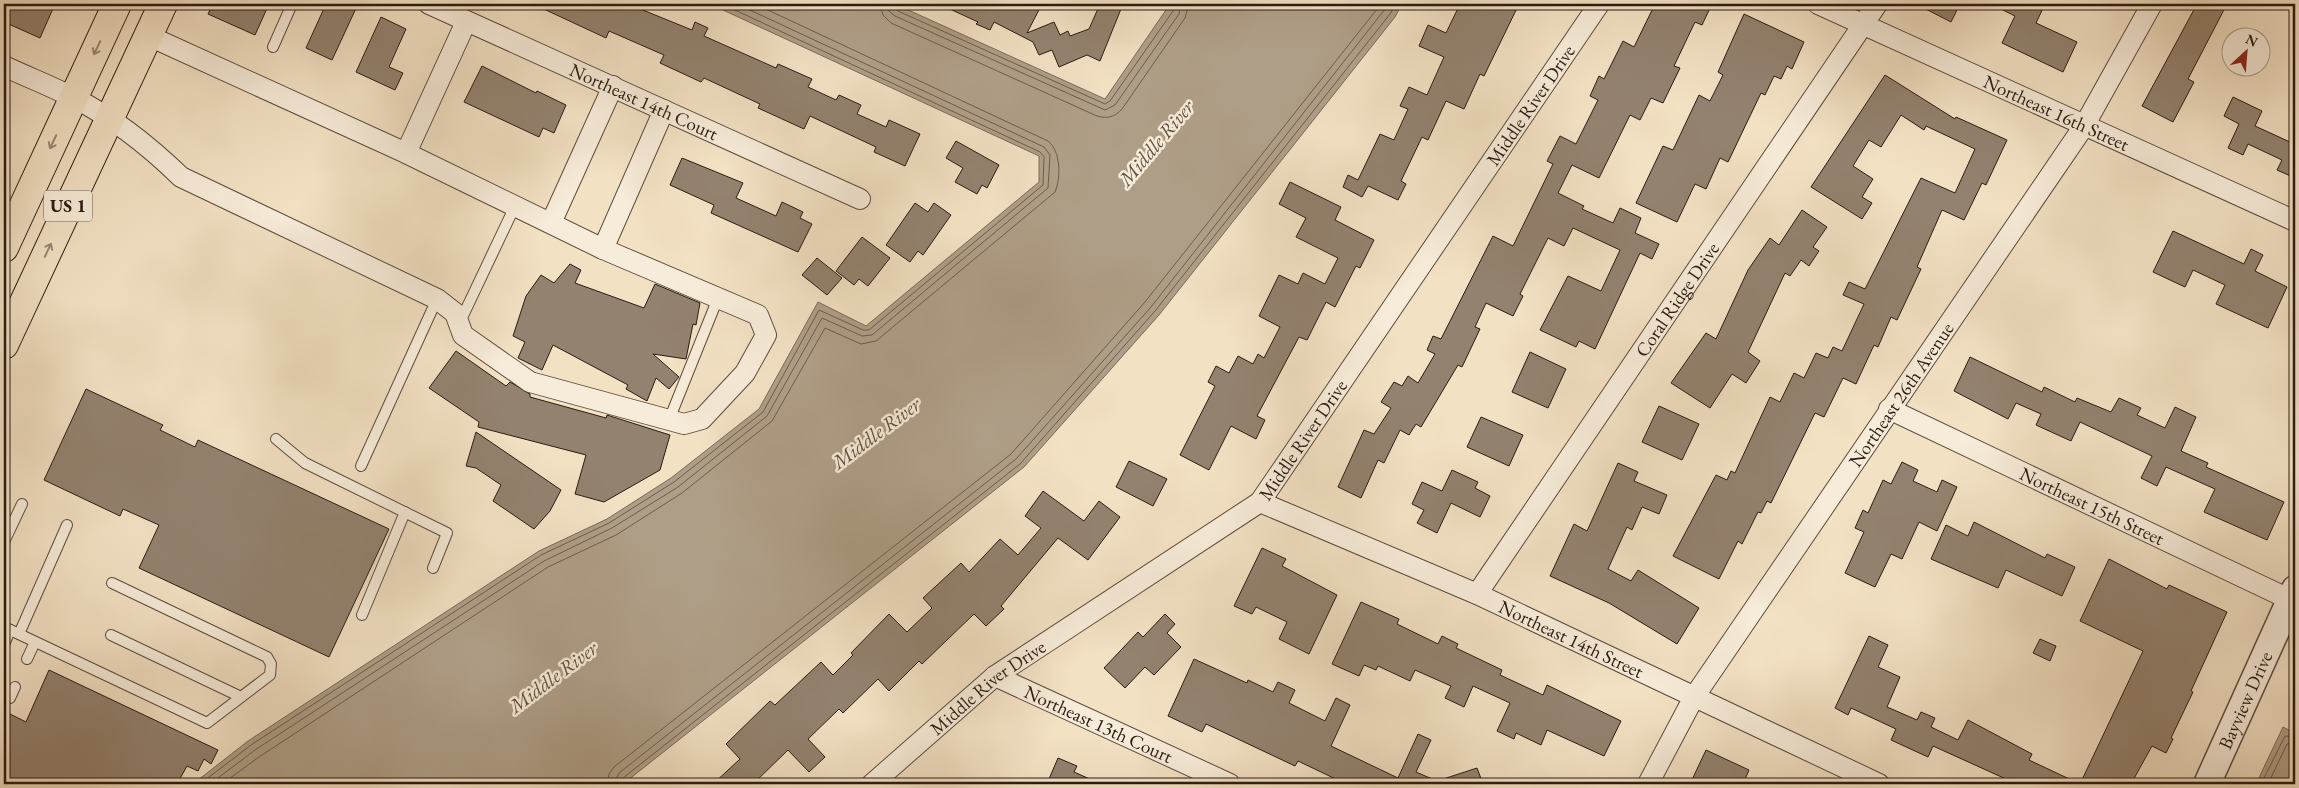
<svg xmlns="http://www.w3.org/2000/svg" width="2299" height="788" viewBox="0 0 2299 788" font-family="'EB Garamond',serif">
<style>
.water{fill:#af9e87;stroke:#7a6a58}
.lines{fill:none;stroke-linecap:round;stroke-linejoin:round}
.shore{stroke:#6c5d4c;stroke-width:1}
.building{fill:#93826f;stroke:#2a1c12}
.service-casing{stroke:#5c4d3e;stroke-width:12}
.minor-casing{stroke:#5c4d3e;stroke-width:22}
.tertiary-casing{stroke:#5c4d3e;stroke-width:29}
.primary-casing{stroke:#2a1c12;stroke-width:30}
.service{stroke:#f7ecd9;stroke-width:10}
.minor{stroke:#f7ecd9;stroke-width:20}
.tertiary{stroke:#f7ecd9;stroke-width:26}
.primary{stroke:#f3e1c4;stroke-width:28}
.oneway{stroke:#998874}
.labels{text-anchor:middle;stroke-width:5;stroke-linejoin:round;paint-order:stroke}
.shield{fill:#f7ecd9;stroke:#685a4e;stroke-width:1}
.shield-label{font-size:18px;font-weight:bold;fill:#2a1c12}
.street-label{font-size:19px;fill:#2a1c12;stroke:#f7ecd9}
.water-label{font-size:20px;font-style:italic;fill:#5f5041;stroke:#f7ecd9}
</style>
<rect width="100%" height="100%" fill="#f3e1c4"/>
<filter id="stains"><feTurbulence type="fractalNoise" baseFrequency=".004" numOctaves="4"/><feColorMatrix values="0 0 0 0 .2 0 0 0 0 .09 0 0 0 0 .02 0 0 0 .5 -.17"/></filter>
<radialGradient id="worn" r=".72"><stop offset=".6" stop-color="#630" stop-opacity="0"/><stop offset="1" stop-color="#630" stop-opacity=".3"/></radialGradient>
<g class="water">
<path d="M710 4H895L1105 99 1170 4H1402L1395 17 1159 315 1024 467 623 784H193L248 741 539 551 607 519 671 478 759 409 818 302 866 326 1039 182V156Z"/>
<path d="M2283 727 2295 733V784H2256Z"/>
</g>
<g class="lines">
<g class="shore">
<path d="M880 4 883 15 891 23 1097 116C1107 119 1115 117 1122 109L1185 18 1189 4"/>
<path d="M888 4 889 11 895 16 1105 110 1115 105 1179 14 1181 4"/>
<path d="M894 4 898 11 1105 104 1110 101 1173 11 1175 4"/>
<path d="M200 784 251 745 541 555 609 523 674 482 763 412 819 310 863 330H869L1043 185 1044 157 1040 152 722 4"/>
<path d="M210 784 255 750 544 561 612 528 678 487 767 416 822 318 862 336 872 335 1048 188 1050 155 1044 147 737 4"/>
<path d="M222 784 259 757 548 567 616 535 682 493 772 421 825 328 861 344 876 341 1055 192C1061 178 1061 151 1048 141L755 4"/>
<path d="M607 784 609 774 614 767 1011 454 1145 302 1381 4"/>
<path d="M614 784 619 773 1016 459 1151 307 1389 4"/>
<path d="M621 784 623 778 1020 464 1155 311 1390 14 1396 4"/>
<path d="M2261 784 2285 736 2295 737"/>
<path d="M2268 784 2287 744H2295"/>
</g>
</g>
<g class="building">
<path d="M4 4H55L40 38 4 22Z"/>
<path d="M213 4H269L255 35 208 14Z"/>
<path d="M326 4H358L332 60 306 48Z"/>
<path d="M533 4H628L692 30 695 22 708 28 704 36 776 68 778 64 812 79 808 87 836 100 839 95 861 105 857 114 886 127 889 120 920 134 905 166 874 152 876 147 810 116 804 129 758 108 760 104 704 78 701 82 660 63 664 55 609 31 606 38Z"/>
<path d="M939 4H1042L1027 33 1054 22 1060 35 1068 31 1070 36 1089 29 1100 4H1123L1100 61 1087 55 1059 67 1052 50 1039 55 1033 42 994 22 990 30 976 24 978 22Z"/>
<path d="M1460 4H1519L1484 76 1480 74 1464 109 1446 101 1428 140 1422 137 1401 181 1406 184 1398 200 1368 186 1362 197 1343 187 1348 175 1358 180 1380 134 1394 140 1408 109 1400 106 1409 87 1427 95 1444 57 1419 46 1428 25 1446 33Z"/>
<path d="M1655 4H1712L1702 25 1695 22 1674 66 1680 68 1663 103 1651 98 1640 120 1630 115 1599 178 1572 165 1558 193 1584 206 1582 209 1613 223 1620 208 1641 218 1635 233 1659 244 1652 259 1640 253 1595 349 1579 341 1576 347 1540 330 1568 276 1601 291 1620 250 1573 228 1564 246 1548 238 1520 294 1523 296 1513 316 1486 303 1475 327 1480 329 1462 367 1458 365 1421 427 1416 424 1409 435 1400 430 1384 463 1378 460 1361 498 1338 487 1364 430 1374 434 1391 408 1381 402 1394 382 1402 386 1408 376 1418 383 1435 354 1427 350 1433 336 1441 339 1493 236 1513 246 1553 164 1547 161 1560 136 1576 144 1598 100 1590 96 1599 76 1604 79 1623 41 1634 47Z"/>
<path d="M1916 4H1960L1951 22Z"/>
<path d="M1991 4H2045L2036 23 2077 42 2063 72 2002 43 2015 16Z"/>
<path d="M2197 4H2227L2188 79 2194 82 2173 122 2142 106Z"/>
<path d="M1744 14 1804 42 1792 69 1787 66 1781 79 1774 76 1765 95 1761 93 1728 162 1720 158 1706 189 1695 184 1677 222 1636 203 1663 146 1673 150 1699 95 1710 101 1723 75 1718 72Z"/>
<path d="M381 17 406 29 389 67 403 73 395 90 356 72Z"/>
<path d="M482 66 536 93 537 91 566 105 554 133 543 128 539 137 464 102Z"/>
<path d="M1885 75 1955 119 1956 117 2007 140 1986 185 1982 183 1964 220 1942 210 1917 267 1921 269 1897 320 1891 317 1878 347 1874 345 1856 384 1843 378 1824 417 1815 413 1771 503 1767 501 1761 513 1758 512 1742 544 1738 541 1719 579 1673 556 1716 475 1727 480 1731 471 1735 473 1770 397 1780 402 1794 373 1804 378 1816 353 1828 358 1833 347 1842 351 1864 304 1843 295 1849 282 1865 289 1921 178 1955 193 1975 149 1926 126 1924 130 1901 115 1881 147 1869 140 1853 166 1873 179 1862 197 1872 203 1862 219 1811 187Z"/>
<path d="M2233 97 2262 111 2255 126 2290 142 2295 131V178L2277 170 2282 160 2248 144 2243 155 2228 148 2239 124 2224 116Z"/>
<path d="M956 141 999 165 987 188 982 185 977 194 955 182 963 168 946 158Z"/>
<path d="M682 158 743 183 736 198 776 216 782 202 803 212 800 218 812 224 798 252 711 213 714 205 670 185Z"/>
<path d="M1290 182 1341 207 1335 220 1374 240 1360 268 1356 266 1335 307 1326 302 1307 340 1299 337 1257 416 1265 420 1256 439 1231 426 1209 470 1180 455 1215 386 1208 382 1216 366 1229 373 1238 356 1253 364 1258 354 1264 358 1280 327 1259 316 1279 275 1298 284 1303 273 1325 284 1338 258 1296 237 1306 218 1279 204Z"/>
<path d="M915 203 928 212 934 203 951 215 923 255 918 251 910 262 886 245Z"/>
<path d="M1802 210 1827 227 1813 247 1819 251 1809 266 1801 260 1790 276 1785 273 1748 352 1760 361 1746 383 1732 374 1710 408 1671 383 1706 333 1716 339 1748 270 1770 238 1779 245Z"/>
<path d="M2173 231 2244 264 2251 249 2263 255 2255 271 2287 287 2268 328 2216 304 2225 285 2193 270 2185 287 2153 272Z"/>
<path d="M862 237 890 258 868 286 859 279 854 285 836 271Z"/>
<path d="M817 258 842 278 827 295 802 275Z"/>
<path d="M570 264 581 270 575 283 644 308 655 284 700 303 696 325 693 324 686 359 653 354 679 377 669 389 656 378 647 401 626 389 628 385 553 345 542 370 518 358 525 342 513 336 526 296 541 275 554 283Z"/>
<path d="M456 351 506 386 510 382 530 394V397L606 418 607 415 670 435 660 470 604 502 575 494 586 455 478 427 479 422 429 388Z"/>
<path d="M1530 352 1566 369 1548 408 1512 392Z"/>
<path d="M1970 357 2042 392 2044 387 2075 402 2077 398 2111 412 2119 398 2141 408 2137 415 2165 428 2175 407 2196 417 2181 451 2208 463 2206 467 2284 502 2267 540 2204 512 2215 489 2166 467 2157 486 2141 478 2152 456 2080 422 2071 441 2036 425 2041 414 2016 403 2008 419 1954 391Z"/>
<path d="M86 389 163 425 160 430 195 447 198 440 389 529 329 657 139 568 159 525 123 509 120 516 44 480Z"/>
<path d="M1659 406 1699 424 1682 460 1642 442Z"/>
<path d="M1481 417 1523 435 1509 466 1467 447Z"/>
<path d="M476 432 561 490 550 511 534 529 493 501 501 485 476 468 466 466Z"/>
<path d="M1129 461 1167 479 1153 506 1116 487Z"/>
<path d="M1902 462 1918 470 1913 481 1937 492 1942 480 1957 487 1937 531 1919 522 1902 559 1891 554 1875 587 1845 573 1864 532 1855 528 1863 510 1868 513 1883 480 1891 484Z"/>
<path d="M1618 463 1638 472 1634 481 1667 495 1659 514 1642 507 1632 530 1627 527 1608 569 1631 581 1638 570 1699 608 1677 644 1609 603 1550 576 1574 524 1587 531Z"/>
<path d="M1452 470 1478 482 1475 488 1490 496 1480 517 1451 503 1437 533 1417 523 1424 510 1412 504 1422 482 1442 491Z"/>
<path d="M1043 491 1084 521 1099 501 1120 517 1088 560 1058 538 1001 606 1004 609 986 626 974 614 922 664 919 661 889 691 878 679 843 713 839 709 808 739 825 757 809 772 788 750 753 784H713L740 759 726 744 770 701 775 705 821 662 833 675 853 655 851 653 889 614 907 632 932 608 923 598 961 563 969 572 1000 539 1018 555 1041 528 1025 516Z"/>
<path d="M1974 522 2045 558 2047 554 2075 567 2062 596 2006 570 1998 588 1931 559 1946 525 1968 536Z"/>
<path d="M1262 548 1286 559 1282 566 1337 595 1309 654 1279 639 1287 622 1256 607 1252 614 1234 606Z"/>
<path d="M2109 559 2167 589 2169 585 2227 612 2191 691 2193 692 2171 738 2173 739 2166 753 2152 746 2131 784H2017L1933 746 1928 757 1891 740 1896 729 1851 708 1848 715 1835 708 1869 636 1888 645 1878 667 1900 677 1887 707 1917 720 1921 712 1935 718 1931 727 1958 740 1968 720 2032 754 2029 760 2080 784 2143 651 2080 621Z"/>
<path d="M1361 602 1399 619 1397 624 1438 644 1442 636 1458 644 1456 648 1502 670 1500 675 1543 695 1547 685 1621 721 1604 756 1547 730 1541 745 1516 733 1514 739 1497 731 1510 703 1473 686 1464 707 1445 698 1451 686 1415 670 1410 681 1378 666 1376 670 1364 665 1359 676 1332 664Z"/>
<path d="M1165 614 1175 624 1167 633 1181 647 1154 675 1145 667 1125 688 1104 668 1138 632 1143 637Z"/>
<path d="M2040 639 2056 646 2050 661 2033 653Z"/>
<path d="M1194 659 1247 683 1248 680 1273 692 1278 682 1295 690 1289 703 1325 721 1336 698 1350 705 1331 746 1398 778 1418 734 1431 740 1416 772 1437 781 1477 768 1483 784H1346L1298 761 1295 766 1206 724 1202 732 1168 716Z"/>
<path d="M49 670 218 750 211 764 204 759 198 771 187 766 177 784H4V711L26 722Z"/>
<path d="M1706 750 1749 770 1743 784H1690Z"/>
<path d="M1058 758 1077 766 1074 772 1101 784H1062L1049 779Z"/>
</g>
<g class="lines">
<g class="service-casing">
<g id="service">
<path d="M273 47 292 4"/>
<path d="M460 322 515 206"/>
<path d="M669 420 718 298"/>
<path d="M276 439 305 463 447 533 433 568"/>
<path d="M361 466 437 299"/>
<path d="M4 542 22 504"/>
<path d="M362 615 405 512"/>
<path d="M4 627 207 723 270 675 271 664 267 657 112 583"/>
<path d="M19 634 67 525"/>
<path d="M111 635 241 697"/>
<path d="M4 645 10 630"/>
<path d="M27 659 35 642"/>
<path d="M4 695 10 698 15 687"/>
</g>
</g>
<g class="minor-casing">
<g id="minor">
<path id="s1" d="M429 4 860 199"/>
<path id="s2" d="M1818 4 2295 221"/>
<path d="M4 66C27 77 51 86 74 98 114 118 149 146 181 177L437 299 455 313 463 335 530 382 684 424 702 419 745 373 766 335 758 315 603 249 406 153 149 36"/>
<path d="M406 153 466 22"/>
<path d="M551 223 613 86"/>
<path d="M603 249 664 110"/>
<path id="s3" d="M1889 409 2295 602"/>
<path id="s4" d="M1260 502 1477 594 1879 784"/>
<path id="s5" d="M1477 594 1877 4"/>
<path id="s6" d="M995 676 1230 784"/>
<path id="s7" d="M872 784 995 676 1260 502 1599 4"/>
<path id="s8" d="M1648 784 1694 697 2084 126 2152 4"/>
</g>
</g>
<g class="tertiary-casing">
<g id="tertiary">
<path id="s9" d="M2207 784 2295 589"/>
</g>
</g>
<g class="primary-casing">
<g id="primary">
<path d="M4 248 117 4"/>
<path d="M4 345 163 4"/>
</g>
</g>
<use href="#service" class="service"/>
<use href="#minor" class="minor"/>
<use href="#tertiary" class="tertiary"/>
<use href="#primary" class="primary"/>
</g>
<defs><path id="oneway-shaft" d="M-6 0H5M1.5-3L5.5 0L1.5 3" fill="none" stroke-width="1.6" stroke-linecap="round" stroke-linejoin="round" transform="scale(1.25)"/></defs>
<g class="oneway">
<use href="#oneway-shaft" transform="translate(97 48) rotate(115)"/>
<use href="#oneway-shaft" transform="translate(53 142) rotate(115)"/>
<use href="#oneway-shaft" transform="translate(48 250) rotate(-65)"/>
</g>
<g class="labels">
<rect class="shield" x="44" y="190.5" width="48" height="31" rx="4"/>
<g class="shield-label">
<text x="68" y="212">US 1</text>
</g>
<g class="street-label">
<text dy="7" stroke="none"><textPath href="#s1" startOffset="236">Northeast 14th Court</textPath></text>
<text dy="7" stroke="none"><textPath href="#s7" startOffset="961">Middle River Drive</textPath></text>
<text dy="7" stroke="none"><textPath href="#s2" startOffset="262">Northeast 16th Street</textPath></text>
<text dy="7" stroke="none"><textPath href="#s5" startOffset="356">Coral Ridge Drive</textPath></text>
<text dy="7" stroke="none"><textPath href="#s8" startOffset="465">Northeast 26th Avenue</textPath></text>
<text dy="7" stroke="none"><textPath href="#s7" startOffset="556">Middle River Drive</textPath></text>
<text dy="7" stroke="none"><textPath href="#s3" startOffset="225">Northeast 15th Street</textPath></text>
<text dy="7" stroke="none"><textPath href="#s4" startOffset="340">Northeast 14th Street</textPath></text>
<text dy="7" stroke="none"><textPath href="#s7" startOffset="151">Middle River Drive</textPath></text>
<text dy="7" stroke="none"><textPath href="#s9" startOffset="92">Bayview Drive</textPath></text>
<text dy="7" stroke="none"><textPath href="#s6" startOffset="114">Northeast 13th Court</textPath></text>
</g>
<g class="water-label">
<text transform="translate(1156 143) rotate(-50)" y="7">Middle River</text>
<text transform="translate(876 433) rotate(-37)" y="7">Middle River</text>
<text transform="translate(553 677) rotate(-37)" y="7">Middle River</text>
</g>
</g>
<rect width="2299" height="788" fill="none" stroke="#f3e1c4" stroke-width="20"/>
<rect x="5" y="5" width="2289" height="778" fill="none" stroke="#2a1c12" stroke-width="2.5"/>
<rect x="10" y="10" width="2279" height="768" fill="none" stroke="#2a1c12"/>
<g transform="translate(2246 52) rotate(26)"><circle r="24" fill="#f7ecd9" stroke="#a59989"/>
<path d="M0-4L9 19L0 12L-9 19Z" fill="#8f2418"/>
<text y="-8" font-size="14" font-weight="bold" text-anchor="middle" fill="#2a1c12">N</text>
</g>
<rect width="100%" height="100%" filter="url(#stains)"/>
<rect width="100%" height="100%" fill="url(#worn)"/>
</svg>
